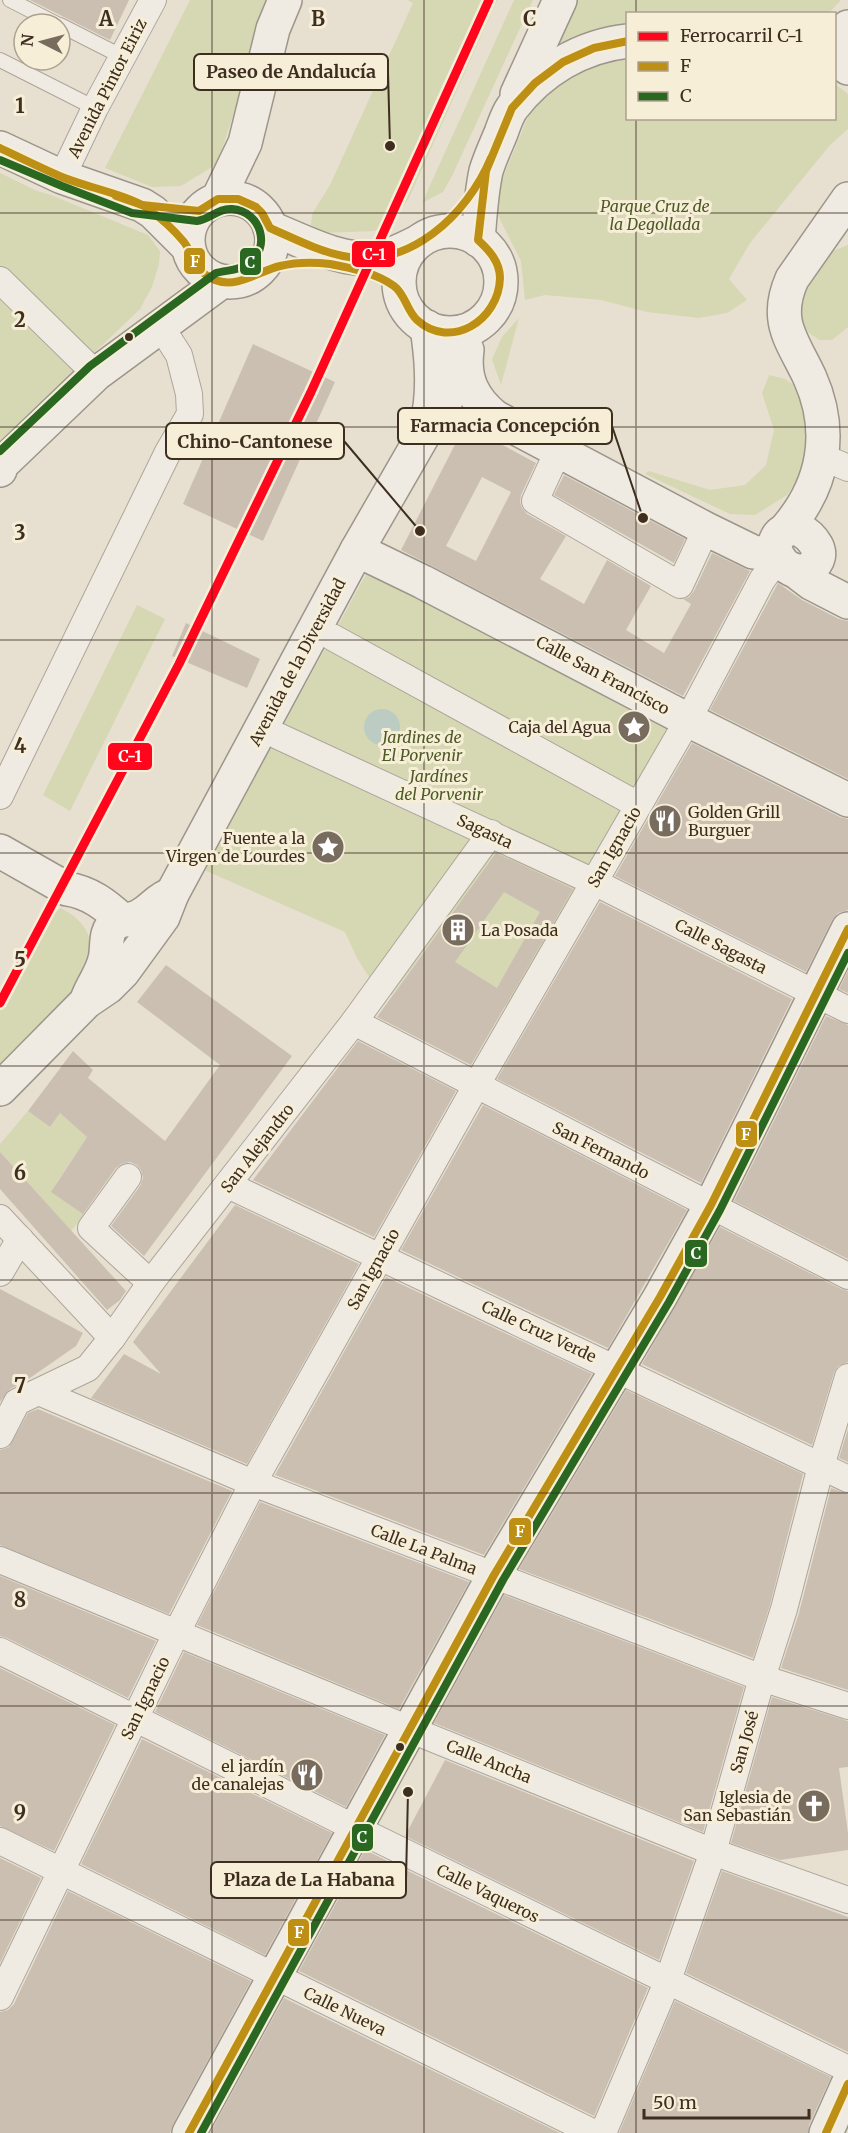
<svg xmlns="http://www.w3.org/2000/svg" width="848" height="2133" viewBox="0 0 848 2133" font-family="Merriweather,serif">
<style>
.green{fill:#d6d7b3}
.water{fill:#bcccc2}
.building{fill:#cbbfb2;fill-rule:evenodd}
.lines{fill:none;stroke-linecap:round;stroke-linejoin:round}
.lane-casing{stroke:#ada599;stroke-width:16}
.street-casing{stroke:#ada599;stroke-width:28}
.secondary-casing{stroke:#9c958a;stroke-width:36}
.lane{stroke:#efebe3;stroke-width:14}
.street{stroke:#efebe3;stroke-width:26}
.secondary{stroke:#efebe3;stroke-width:33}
.bus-1-casing{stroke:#f7eed8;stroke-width:12}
.bus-2-casing{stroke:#f7eed8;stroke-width:12}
.bus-1{stroke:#bd8f15;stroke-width:8}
.bus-2{stroke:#2a6822;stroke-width:8}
.rail-1-casing{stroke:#f7eed8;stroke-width:14}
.rail-1{stroke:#ff061d;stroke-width:9}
.grid{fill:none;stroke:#3d2e20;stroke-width:1.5;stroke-opacity:0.55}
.bus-dot{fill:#3d2e20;stroke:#f7eed8;stroke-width:2}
.labels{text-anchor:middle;stroke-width:6;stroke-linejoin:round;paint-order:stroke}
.street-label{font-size:16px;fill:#3d2e20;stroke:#f7eed8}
.park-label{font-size:16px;font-style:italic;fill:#4d5a26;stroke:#f7eed8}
.poi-label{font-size:16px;fill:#3d2e20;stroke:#f7eed8;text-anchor:end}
.grid-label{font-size:20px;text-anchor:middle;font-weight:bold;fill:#3d2e20;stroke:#f7eed8;stroke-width:6;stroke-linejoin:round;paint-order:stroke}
.leader{fill:none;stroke:#3d2e20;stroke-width:2}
.callout-dot{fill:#3d2e20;stroke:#f7eed8;stroke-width:2}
.callout{fill:#f7eed8;stroke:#3d2e20;stroke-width:2}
.callout-label{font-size:18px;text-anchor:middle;font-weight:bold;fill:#3d2e20}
.line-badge{stroke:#f7eed8;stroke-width:2}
.badge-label{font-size:16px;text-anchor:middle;font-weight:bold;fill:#fff}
</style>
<rect width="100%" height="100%" fill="#e7e0d1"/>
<g class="green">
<path d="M190 0H271L217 164 181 186 152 187 105 168Z"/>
<path d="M408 0H497L409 198 396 216 383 227 374 231 324 233 311 225 312 214 330 185 413 3Z"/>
<path d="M514 0H533L452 176 443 192 422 203Z"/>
<path d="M576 0H841L829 13 628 14V118H834L835 84 848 94V129L830 145 750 243 729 279 747 300 727 313 699 318 647 312 601 300 545 295 525 300 521 261 492 204Z"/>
<path d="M0 173 37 191 51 195 148 235 160 251 159 264 152 287 140 309 0 442Z"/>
<path d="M848 245V327L832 340H819L808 332 801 321V298L807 280 830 252Z"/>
<path d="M519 318 501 385 492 359 502 337Z"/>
<path d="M769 375 785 379 797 387 815 444 799 478 787 495 755 515 730 514 645 474 649 471 710 490 745 485 766 465 774 430 762 393Z"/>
<path d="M370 567 677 724 506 1007 445 974 449 963 426 949 392 995 372 982 357 958 345 932 204 870Z"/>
<path d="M137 605 165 619 70 811 43 795Z"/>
<path d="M60 908C82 917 98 940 89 964 80 985 63 1000 48 1016 32 1033 16 1050 0 1067V1000L54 914Z"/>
<path d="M28 1111 50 1127 60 1113 87 1137 57 1182 85 1214 71 1231 0 1152V1144Z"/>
</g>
<circle class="water" cx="382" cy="727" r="18"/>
<g class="building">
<path d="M30 0H129L110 40Z"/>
<path d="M253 344 335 382 263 541 183 504Z"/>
<path d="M465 425 536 463 521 495 520 502 522 508 527 514 566 536 540 579 584 604 607 560 651 586 626 630 664 653 691 604 683 599 689 597 694 591 712 553 750 571 683 696 401 550ZM482 477 511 492 476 561 446 546Z"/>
<path d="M564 475 685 539 674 563 554 495Z"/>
<path d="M778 583 802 600 839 619 848 621V779L710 710Z"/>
<path d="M186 623 260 659 247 688 172 656Z"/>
<path d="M692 743 840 817 848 819V910L838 913 832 920 806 972 615 876Z"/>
<path d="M496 853 573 889 471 1065 377 1017ZM504 892 540 912 497 988 455 962Z"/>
<path d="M600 902 792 999 701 1183 497 1079Z"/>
<path d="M166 965 292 1056 144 1256 111 1226 140 1186 143 1178 141 1170 137 1165 130 1162 121 1164 116 1168 83 1214 51 1192 87 1137 60 1113 50 1127 28 1111 73 1051 93 1070 88 1078 165 1141 220 1065 137 1002Z"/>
<path d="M848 971V993L839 989Z"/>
<path d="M826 1016 848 1025V1259L734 1201Z"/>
<path d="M358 1041 456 1091 374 1237 253 1180Z"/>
<path d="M483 1105 687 1210 608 1348 401 1250Z"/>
<path d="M0 1152 126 1291 120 1300 107 1310 0 1189Z"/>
<path d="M235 1205 359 1264 247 1464 91 1398 124 1354 161 1374 133 1342Z"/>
<path d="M720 1227 841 1289 848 1291V1362L838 1366 834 1373 812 1445 642 1364Z"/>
<path d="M386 1277 592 1374 484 1555 275 1475Z"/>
<path d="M0 1289 83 1333 76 1346 27 1380 10 1389 0 1402Z"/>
<path d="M626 1390 803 1474 770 1605 753 1658 519 1569Z"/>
<path d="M38 1409 232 1491 169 1614 0 1545V1450L9 1447 28 1413Z"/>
<path d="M848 1429V1462L839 1458Z"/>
<path d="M831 1488 848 1494V1690L781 1668 799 1613Z"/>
<path d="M260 1502 469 1582 399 1709 197 1625Z"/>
<path d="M0 1576 156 1641 128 1698 7 1638 0 1636Z"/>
<path d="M504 1595 744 1687 703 1832 434 1723Z"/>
<path d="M184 1652 385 1735 346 1807 155 1712Z"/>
<path d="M0 1668 115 1725 54 1851 0 1826Z"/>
<path d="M772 1697 848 1721V1767L839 1768 848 1833V1850L780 1860 731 1843Z"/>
<path d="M142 1739 332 1833 265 1955 81 1864Z"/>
<path d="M445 1760 694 1861 659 1960 405 1836Z"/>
<path d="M365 1850 648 1988 594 2116 299 1971Z"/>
<path d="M0 1858 41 1878 0 1963Z"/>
<path d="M722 1871 848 1917V2052L686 1973Z"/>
<path d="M68 1891 251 1981 173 2124 170 2133H0V2012L8 2010 14 2004Z"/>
<path d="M284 1998 560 2133H210Z"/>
<path d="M675 2001 831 2077 809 2125 808 2133H619Z"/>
</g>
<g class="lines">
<g class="lane-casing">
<g id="lane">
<path d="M10 0 57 24"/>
<path d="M60 25 123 57"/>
<path d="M0 60 95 108"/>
</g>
</g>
<g class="street-casing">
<g id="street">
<path d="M62 177 95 108 153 0"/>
<path d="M0 280 96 374"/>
<path d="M558 451 535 501 680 585 706 529"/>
<path d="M834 462 848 468"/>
<path d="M332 637 638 805"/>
<path d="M278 736 594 882 848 1010"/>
<path d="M0 796 168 452 190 414 189 394 179 355 161 327"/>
<path d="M354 1022 848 1276"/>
<path d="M128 1177 91 1228 143 1276 152 1281"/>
<path d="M228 1185 848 1479"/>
<path d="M0 1218 112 1338"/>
<path d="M0 1273 20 1239"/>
<path d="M39 1392 253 1483 762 1678 848 1706"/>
<path d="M0 1435 17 1402 88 1368 112 1338 152 1281 354 1022 491 833"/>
<path d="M0 1560 409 1729 713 1852 848 1900"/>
<path d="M0 1651 357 1829 848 2069"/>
<path d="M0 1841 594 2133"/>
<path d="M0 1997 176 1634 253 1483 476 1086 688 720 762 580 778 558"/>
<path d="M603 2133 668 1980 713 1852 762 1678 784 1609 821 1466 848 1377"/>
</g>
</g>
<g class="secondary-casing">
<g id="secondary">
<path d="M848 27C840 42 840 53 848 68"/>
<path d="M517 94 560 0"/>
<path d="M0 148 62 177 142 205 153 212 188 247"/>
<circle cx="230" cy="240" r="42"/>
<path d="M218 199 245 143 273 29 285 0"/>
<path d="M270 228C304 241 341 263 379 258 393 255 406 248 418 242"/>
<circle cx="450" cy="282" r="51"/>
<path d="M478 240C480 217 481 194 486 171 490 158 496 145 501 133 504 125 507 115 512 108 540 71 581 46 628 41"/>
<path d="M427 327C431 355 434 384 429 413"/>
<path d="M467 350C463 379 473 399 495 417L706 529 753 552 776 555"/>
<path d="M0 470 1 465 96 374 221 282"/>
<path d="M797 528C811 535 830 554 810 568 785 585 753 531 797 528Z"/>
<path d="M786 529C824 485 834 432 810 378 793 341 773 322 792 279L848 199"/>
<path d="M357 550 423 582 688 720 848 800"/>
<path d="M794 570 811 583 848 602"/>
<path d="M0 851 67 889C89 892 106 905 122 920"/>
<path d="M88 997C93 984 102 973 105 959 108 948 104 931 115 924 122 918 133 921 141 915 152 909 159 898 172 894"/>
<path d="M0 1089 86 1002 108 987 123 972 163 917 172 894 357 550 425 432C453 405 455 368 462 332"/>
<path d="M189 2133 494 1575 660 1297 711 1205 848 929"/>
<path d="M826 2133 848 2084"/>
</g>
</g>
<use href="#lane" class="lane"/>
<use href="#street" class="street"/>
<use href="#secondary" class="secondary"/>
<g class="bus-1-casing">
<g id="bus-1">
<path d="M0 148C21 158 41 168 62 177 86 187 128 195 147 208 161 218 174 230 184 242 195 257 194 271 215 280 237 289 259 271 280 266 297 262 313 262 330 264 352 268 376 273 394 286 405 294 407 311 417 320 451 351 499 320 500 278 500 262 489 250 478 240L486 171 512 108 535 83 563 62 594 48 628 41"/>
<path d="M116 196 142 205 199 211 218 199H238L256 207 262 213 270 228C293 238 318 251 343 256 409 270 467 215 491 158"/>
<path d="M189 2133 494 1575 660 1297 711 1205 848 929"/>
<path d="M826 2133 848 2084"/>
</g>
</g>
<g class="bus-2-casing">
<g id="bus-2">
<path d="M0 160 62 186 132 213 197 221C211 219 218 208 232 209 261 211 272 248 248 264 238 271 226 270 216 273L90 366 0 451"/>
<path d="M201 2133 503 1580 669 1302 720 1210 848 953"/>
</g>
</g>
<use href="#bus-1" class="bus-1"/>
<use href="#bus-2" class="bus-2"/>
<g class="rail-1-casing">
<path id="rail-1" d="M0 1003 179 664 311 392 489 0"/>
</g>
<use href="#rail-1" class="rail-1"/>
</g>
<path class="grid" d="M212 0V2133M424 0V2133M636 0V14M636 118V2133M0 213H848M0 427H848M0 640H848M0 853H848M0 1066H848M0 1280H848M0 1493H848M0 1706H848M0 1920H848"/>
<defs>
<g id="sight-disc" transform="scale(1.725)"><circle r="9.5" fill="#786c5e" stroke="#f7eed8"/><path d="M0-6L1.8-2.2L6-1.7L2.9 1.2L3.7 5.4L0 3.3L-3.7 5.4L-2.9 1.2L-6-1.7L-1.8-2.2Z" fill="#fff"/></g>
<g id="restaurant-disc" transform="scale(1.725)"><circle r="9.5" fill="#786c5e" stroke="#f7eed8"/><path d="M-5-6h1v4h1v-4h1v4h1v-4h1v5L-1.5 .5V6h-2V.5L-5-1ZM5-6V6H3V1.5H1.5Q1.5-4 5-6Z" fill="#fff"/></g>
<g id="building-disc" transform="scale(1.725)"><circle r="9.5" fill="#786c5e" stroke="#f7eed8"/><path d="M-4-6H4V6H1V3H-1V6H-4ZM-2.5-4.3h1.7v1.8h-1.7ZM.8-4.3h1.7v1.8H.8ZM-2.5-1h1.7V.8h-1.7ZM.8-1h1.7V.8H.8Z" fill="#fff"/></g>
<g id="church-disc" transform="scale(1.725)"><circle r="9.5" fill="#786c5e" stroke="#f7eed8"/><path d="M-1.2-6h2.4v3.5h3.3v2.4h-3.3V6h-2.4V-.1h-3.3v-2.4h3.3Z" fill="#fff"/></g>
</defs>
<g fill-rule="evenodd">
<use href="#sight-disc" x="634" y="727"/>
<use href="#restaurant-disc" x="665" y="821"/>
<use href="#sight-disc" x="328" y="847"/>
<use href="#building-disc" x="458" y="930"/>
<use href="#restaurant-disc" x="307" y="1775"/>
<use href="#church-disc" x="814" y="1806"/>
</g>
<g class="bus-dot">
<circle cx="129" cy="337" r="5"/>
<circle cx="400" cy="1747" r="5"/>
</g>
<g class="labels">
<g class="street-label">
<text transform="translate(107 88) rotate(-63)" y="6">Avenida Pintor Eiriz</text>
<text transform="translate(297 662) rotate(-62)" y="6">Avenida de la Diversidad</text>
<text transform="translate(603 675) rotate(28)" y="6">Calle San Francisco</text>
<text transform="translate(485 831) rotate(25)" y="6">Sagasta</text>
<text transform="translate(614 847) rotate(-60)" y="6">San Ignacio</text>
<text transform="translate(721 946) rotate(27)" y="6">Calle Sagasta</text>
<text transform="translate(257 1148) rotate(-52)" y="6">San Alejandro</text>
<text transform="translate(601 1150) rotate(27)" y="6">San Fernando</text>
<text transform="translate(373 1269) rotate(-61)" y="6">San Ignacio</text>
<text transform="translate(539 1331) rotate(25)" y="6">Calle Cruz Verde</text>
<text transform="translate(424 1549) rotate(21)" y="6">Calle La Palma</text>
<text transform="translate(145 1698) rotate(-64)" y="6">San Ignacio</text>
<text transform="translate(744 1742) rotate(-74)" y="6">San José</text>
<text transform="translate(489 1761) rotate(22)" y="6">Calle Ancha</text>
<text transform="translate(488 1893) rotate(26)" y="6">Calle Vaqueros</text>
<text transform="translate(345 2011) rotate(26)" y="6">Calle Nueva</text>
</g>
<g class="park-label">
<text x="655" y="212">Parque Cruz de<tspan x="655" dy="18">la Degollada</tspan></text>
<text x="422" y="743">Jardines de<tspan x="422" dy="18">El Porvenir</tspan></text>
<text x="439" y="782">Jardínes<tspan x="439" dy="18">del Porvenir</tspan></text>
</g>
<g class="poi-label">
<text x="611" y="733">Caja del Agua</text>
<text x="688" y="818" text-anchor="start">Golden Grill<tspan x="688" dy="18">Burguer</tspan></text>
<text x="305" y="844">Fuente a la<tspan x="305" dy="18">Virgen de Lourdes</tspan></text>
<text x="481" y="936" text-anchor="start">La Posada</text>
<text x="284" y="1772">el jardín<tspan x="284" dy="18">de canalejas</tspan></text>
<text x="791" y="1803">Iglesia de<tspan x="791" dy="18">San Sebastián</tspan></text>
</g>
</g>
<g class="grid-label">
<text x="106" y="26">A</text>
<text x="318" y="26">B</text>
<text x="530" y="26">C</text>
<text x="20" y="113">1</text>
<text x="20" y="327">2</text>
<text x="20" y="540">3</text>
<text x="20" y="753">4</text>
<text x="20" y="967">5</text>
<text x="20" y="1180">6</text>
<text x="20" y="1393">7</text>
<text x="20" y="1607">8</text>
<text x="20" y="1820">9</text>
</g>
<path class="leader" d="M390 146L388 72M643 518L612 426M420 531L344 441M408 1792L406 1880"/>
<g class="callout-dot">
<circle cx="390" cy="146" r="6"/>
<circle cx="643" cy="518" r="6"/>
<circle cx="420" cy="531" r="6"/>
<circle cx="408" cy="1792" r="6"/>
</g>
<g class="callout">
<rect x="194" y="54" width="194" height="36" rx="6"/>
<rect x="398" y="408" width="214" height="36" rx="6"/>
<rect x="166" y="423" width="178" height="36" rx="6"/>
<rect x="211" y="1862" width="195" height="36" rx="6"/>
</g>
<g class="callout-label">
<text x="291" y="78">Paseo de Andalucía</text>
<text x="505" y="432">Farmacia Concepción</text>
<text x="255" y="448">Chino-Cantonese</text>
<text x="309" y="1886">Plaza de La Habana</text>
</g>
<g class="line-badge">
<rect x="351" y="240" width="45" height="28" rx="6" fill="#ff061d"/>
<rect x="183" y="247" width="23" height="28" rx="6" fill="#bd8f15"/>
<rect x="239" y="247" width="23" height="29" rx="6" fill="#2a6822"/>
<rect x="107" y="742" width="46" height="29" rx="6" fill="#ff061d"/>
<rect x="735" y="1120" width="23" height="28" rx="6" fill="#bd8f15"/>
<rect x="684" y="1239" width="24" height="29" rx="6" fill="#2a6822"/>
<rect x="508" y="1517" width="24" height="29" rx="6" fill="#bd8f15"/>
<rect x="351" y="1823" width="23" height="29" rx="6" fill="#2a6822"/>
<rect x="287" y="1918" width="23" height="29" rx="6" fill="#bd8f15"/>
</g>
<g class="badge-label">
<text x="374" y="260">C-1</text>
<text x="195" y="267">F</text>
<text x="250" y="268">C</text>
<text x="130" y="762">C-1</text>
<text x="746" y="1140">F</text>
<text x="696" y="1259">C</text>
<text x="520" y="1537">F</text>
<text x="362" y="1843">C</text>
<text x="299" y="1938">F</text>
</g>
<rect x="626" y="12" width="210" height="108" fill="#f7eed8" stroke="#ada18e" stroke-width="1.5"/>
<rect x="638" y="32" width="30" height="9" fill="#ff061d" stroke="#ada18e" stroke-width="1.5"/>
<text x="680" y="42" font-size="18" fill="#3d2e20">Ferrocarril C-1</text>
<rect x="638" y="62" width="30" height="9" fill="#bd8f15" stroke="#ada18e" stroke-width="1.5"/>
<text x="680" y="72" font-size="18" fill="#3d2e20">F</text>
<rect x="638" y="92" width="30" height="9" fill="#2a6822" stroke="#ada18e" stroke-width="1.5"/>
<text x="680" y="102" font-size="18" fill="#3d2e20">C</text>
<g transform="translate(42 42) rotate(276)"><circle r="28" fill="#f7eed8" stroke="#ada18e" stroke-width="1.5"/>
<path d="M0-4.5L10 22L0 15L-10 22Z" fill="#786c5e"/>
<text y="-9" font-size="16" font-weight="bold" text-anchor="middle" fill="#3d2e20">N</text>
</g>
<path d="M644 2109v9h165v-9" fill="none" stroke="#3d2e20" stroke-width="3"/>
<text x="653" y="2109" font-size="18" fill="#3d2e20" stroke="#f7eed8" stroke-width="4.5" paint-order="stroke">50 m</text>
</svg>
